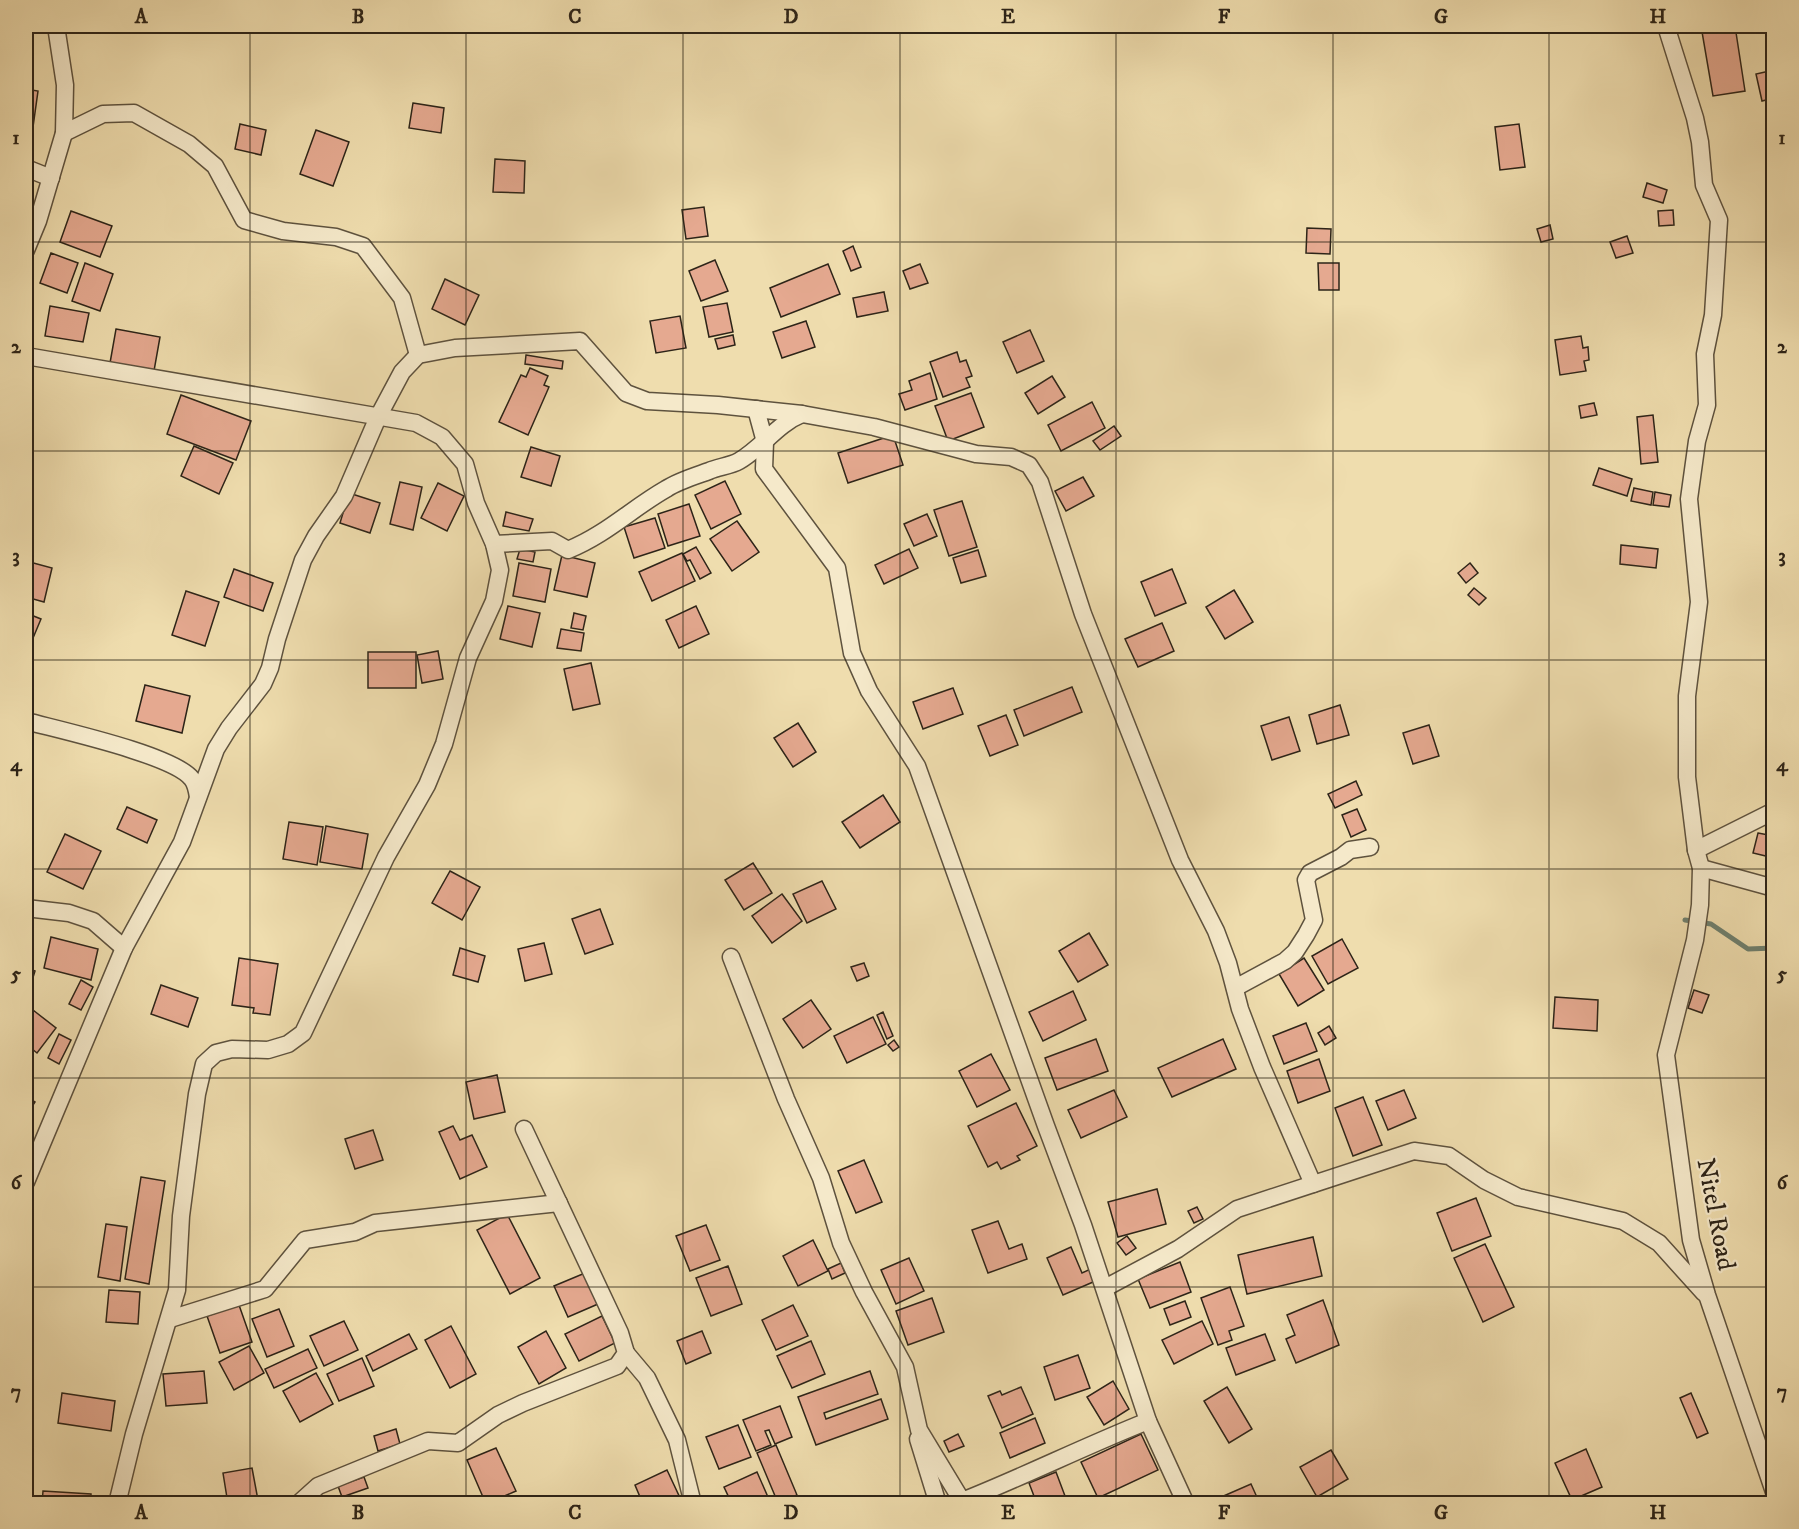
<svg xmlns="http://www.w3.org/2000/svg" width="1799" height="1529" viewBox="0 0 1799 1529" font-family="'IM FELL DW Pica',serif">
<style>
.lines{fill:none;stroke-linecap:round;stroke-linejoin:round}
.stream{stroke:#6e7f6e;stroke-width:5}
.building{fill:#e5a990;stroke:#2d2418;stroke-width:1.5}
.minor-casing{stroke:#5e523e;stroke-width:19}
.minor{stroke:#f5e9ca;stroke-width:16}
.grid{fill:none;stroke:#2d2418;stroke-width:1.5;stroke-opacity:0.55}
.labels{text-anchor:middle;stroke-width:4.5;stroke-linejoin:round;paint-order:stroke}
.street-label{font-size:26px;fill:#2d2418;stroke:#f5e9ca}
.neatline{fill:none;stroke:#2d2418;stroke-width:2}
.grid-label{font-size:20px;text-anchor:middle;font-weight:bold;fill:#2d2418}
</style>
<rect width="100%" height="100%" fill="#efddae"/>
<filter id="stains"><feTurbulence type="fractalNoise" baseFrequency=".00333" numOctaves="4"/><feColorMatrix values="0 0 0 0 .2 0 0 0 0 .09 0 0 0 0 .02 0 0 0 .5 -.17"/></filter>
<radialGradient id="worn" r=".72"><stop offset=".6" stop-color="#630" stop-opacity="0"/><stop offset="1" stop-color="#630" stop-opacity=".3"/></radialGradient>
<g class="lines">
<path class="stream" d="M1685 920 1711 924 1748 949 1774 948"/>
</g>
<g class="building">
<path d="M1701 26H1735L1745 91 1713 96Z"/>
<path d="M1774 70V98L1762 101 1756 74Z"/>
<path d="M26 89 38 91 33 127 26 126Z"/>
<path d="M413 103 444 108 441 133 409 128Z"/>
<path d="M240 124 266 130 261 155 235 149Z"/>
<path d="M1519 124 1525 167 1500 170 1495 127Z"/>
<path d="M316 130 349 142 333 186 300 174Z"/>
<path d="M495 159 525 161 524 193 493 192Z"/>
<path d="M1647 183 1667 190 1663 203 1643 197Z"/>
<path d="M704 207 708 236 686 239 682 210Z"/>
<path d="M1673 210 1674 225 1659 226 1658 211Z"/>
<path d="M71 211 112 226 100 257 60 242Z"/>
<path d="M1550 225 1553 239 1541 242 1537 229Z"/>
<path d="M1307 228 1331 229 1330 254 1306 253Z"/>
<path d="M1627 236 1633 253 1616 258 1610 242Z"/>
<path d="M853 246 861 267 851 271 843 251Z"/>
<path d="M51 253 78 263 67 293 40 283Z"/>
<path d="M715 260 728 291 701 301 689 271Z"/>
<path d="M85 263 113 274 100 311 72 301Z"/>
<path d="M1318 263H1339V290H1319Z"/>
<path d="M828 264 840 294 781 317 770 288Z"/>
<path d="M920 264 928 283 910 289 903 271Z"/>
<path d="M445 279 479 295 465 325 432 309Z"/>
<path d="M884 292 888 311 857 317 853 298Z"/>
<path d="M727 303 733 332 709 337 703 307Z"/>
<path d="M50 306 89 313 83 342 45 336Z"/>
<path d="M680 316 686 348 656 353 650 321Z"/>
<path d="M806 321 815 347 782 358 773 332Z"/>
<path d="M116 329 160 337 154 371 110 363Z"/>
<path d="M1030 330 1044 361 1017 373 1003 342Z"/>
<path d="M733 335 735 345 718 349 715 339Z"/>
<path d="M1581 336 1583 348 1588 347 1589 360 1584 361 1586 371 1560 375 1555 340Z"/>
<path d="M957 352 960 362 966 360 972 376 966 378 970 387 943 397 930 362Z"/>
<path d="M526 355 563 361 562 369 525 364Z"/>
<path d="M530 368 548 376 544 385 549 387 528 435 499 422 521 375 526 377Z"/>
<path d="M930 373 937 399 905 410 899 394 912 390 909 381Z"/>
<path d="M1052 376 1065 397 1038 414 1025 393Z"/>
<path d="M971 393 984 427 948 441 935 406Z"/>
<path d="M181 395 251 421 236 460 167 434Z"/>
<path d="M1092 402 1105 428 1061 451 1048 425Z"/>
<path d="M1594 403 1597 415 1581 418 1579 406Z"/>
<path d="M1653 415 1658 462 1641 464 1637 417Z"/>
<path d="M1114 426 1121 436 1100 450 1093 441Z"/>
<path d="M893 435 903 465 848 483 838 453Z"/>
<path d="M194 446 233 463 219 494 181 476Z"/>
<path d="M531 447 560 456 551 486 521 477Z"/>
<path d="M1599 468 1632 479 1627 496 1593 485Z"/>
<path d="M1083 477 1094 496 1066 511 1055 491Z"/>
<path d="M725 481 741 514 711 529 695 495Z"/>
<path d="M400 482 422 487 413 530 390 524Z"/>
<path d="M438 483 464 496 447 531 421 518Z"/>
<path d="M1634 488 1653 492 1651 505 1631 501Z"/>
<path d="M1655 492 1671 495 1669 507 1653 505Z"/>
<path d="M349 493 380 503 370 533 340 523Z"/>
<path d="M962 501 977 547 949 556 934 510Z"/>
<path d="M689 504 700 536 668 546 658 514Z"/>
<path d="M506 512 533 519 529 531 503 526Z"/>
<path d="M927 514 937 536 914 546 904 524Z"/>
<path d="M655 518 665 548 634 558 624 527Z"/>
<path d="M737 521 759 552 732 571 710 539Z"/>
<path d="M1621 545 1658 549 1656 568 1620 564Z"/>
<path d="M696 547 711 573 700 579 690 560 687 561 683 554Z"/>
<path d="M520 549 535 552 533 562 517 559Z"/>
<path d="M909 549 918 568 884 584 875 565Z"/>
<path d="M978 550 986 576 961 583 953 558Z"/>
<path d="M682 553 695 581 652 601 639 572Z"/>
<path d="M562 555 595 563 587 597 554 590Z"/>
<path d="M26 561 52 568 44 602 26 597Z"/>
<path d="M519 563 551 569 545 602 513 596Z"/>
<path d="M1470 563 1478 573 1466 583 1458 573Z"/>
<path d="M234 569 273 583 263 611 224 597Z"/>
<path d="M1172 569 1186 603 1155 616 1141 582Z"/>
<path d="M1474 588 1486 598 1479 605 1468 595Z"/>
<path d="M1234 590 1253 622 1225 639 1206 607Z"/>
<path d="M186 591 219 602 205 646 172 635Z"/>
<path d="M508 606 540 613 532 647 500 639Z"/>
<path d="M696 606 709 634 679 648 666 620Z"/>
<path d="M26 613 41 619 28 650 26 649Z"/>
<path d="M574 613 586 616 583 630 571 628Z"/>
<path d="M1162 623 1174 651 1138 667 1125 639Z"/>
<path d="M561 629 584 633 581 651 557 648Z"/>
<path d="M438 651 443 679 422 683 417 655Z"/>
<rect x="368" y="652" width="48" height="36"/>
<path d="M591 663 600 704 573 710 564 669Z"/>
<path d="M145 685 190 696 182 733 136 721Z"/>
<path d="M1072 687 1082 712 1024 736 1014 710Z"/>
<path d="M953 688 963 714 923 729 913 702Z"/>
<path d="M1340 705 1349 735 1317 744 1309 715Z"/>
<path d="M1006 715 1018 745 990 756 978 726Z"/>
<path d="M1289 717 1300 751 1272 760 1261 726Z"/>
<path d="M798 723 816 752 793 767 774 738Z"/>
<path d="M1429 725 1439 756 1413 764 1403 733Z"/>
<path d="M1356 781 1362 795 1335 808 1328 794Z"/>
<path d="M883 795 900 822 860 848 842 822Z"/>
<path d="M127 807 157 820 147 843 117 829Z"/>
<path d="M1357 809 1366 830 1351 837 1342 815Z"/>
<path d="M289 822 323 827 317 865 283 859Z"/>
<path d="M326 826 368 834 362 869 320 862Z"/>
<path d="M1758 833 1774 836 1770 857 1753 853Z"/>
<path d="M65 834 101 851 83 889 47 872Z"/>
<path d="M753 863 772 893 744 910 725 880Z"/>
<path d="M450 871 480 887 462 920 432 903Z"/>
<path d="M822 881 836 909 807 923 793 894Z"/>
<path d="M782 894 802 921 772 943 752 916Z"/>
<path d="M600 909 613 944 585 954 572 919Z"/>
<path d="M1089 933 1108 965 1078 982 1059 951Z"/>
<path d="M51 937 98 949 91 980 44 968Z"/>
<path d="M1342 939 1358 968 1328 984 1312 956Z"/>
<path d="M544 943 552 974 525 981 518 949Z"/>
<path d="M460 948 485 956 478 982 453 975Z"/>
<path d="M239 958 278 964 270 1015 253 1013 254 1008 232 1005Z"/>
<path d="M1304 958 1324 990 1298 1006 1279 974Z"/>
<path d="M864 963 869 976 857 981 851 967Z"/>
<path d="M26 968 35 971 26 1000Z"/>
<path d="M81 980 93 987 81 1010 69 1004Z"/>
<path d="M161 985 198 998 188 1027 151 1014Z"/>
<path d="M1694 990 1709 995 1702 1013 1688 1008Z"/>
<path d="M1073 991 1086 1020 1043 1041 1029 1012Z"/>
<path d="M1555 997 1598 1000 1597 1031 1553 1028Z"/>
<path d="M811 1000 831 1029 803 1048 783 1019Z"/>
<path d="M33 1010 56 1028 37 1053 26 1044V1020Z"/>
<path d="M883 1012 893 1036 887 1039 877 1015Z"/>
<path d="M873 1017 886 1044 847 1063 834 1036Z"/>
<path d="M1306 1023 1317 1051 1284 1064 1273 1036Z"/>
<path d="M1329 1026 1336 1038 1325 1045 1318 1033Z"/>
<path d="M59 1034 71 1040 59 1064 48 1058Z"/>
<path d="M1096 1039 1108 1071 1057 1090 1045 1058Z"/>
<path d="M1223 1039 1236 1069 1172 1097 1158 1068Z"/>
<path d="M894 1040 899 1047 893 1051 888 1045Z"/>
<path d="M991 1054 1010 1090 977 1107 959 1071Z"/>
<path d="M1319 1059 1330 1091 1298 1103 1287 1071Z"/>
<path d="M497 1075 505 1112 474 1119 466 1082Z"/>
<path d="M1114 1090 1127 1117 1081 1138 1068 1110Z"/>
<path d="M1404 1090 1416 1118 1388 1130 1376 1101Z"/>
<path d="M26 1096 35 1102 26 1116Z"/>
<path d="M1363 1097 1382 1145 1353 1156 1335 1108Z"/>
<path d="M1016 1103 1037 1146 1017 1156 1020 1160 1001 1169 997 1162 988 1167 968 1126Z"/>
<path d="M453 1126 460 1140 472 1135 487 1167 460 1179 439 1132Z"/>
<path d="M373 1130 383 1160 355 1169 345 1139Z"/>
<path d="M864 1160 882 1202 856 1213 838 1171Z"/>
<path d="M141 1177 165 1181 149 1284 125 1279Z"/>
<path d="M1157 1189 1166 1224 1118 1237 1108 1202Z"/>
<path d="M1476 1198 1491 1236 1452 1251 1437 1213Z"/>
<path d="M1197 1207 1203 1219 1194 1223 1188 1211Z"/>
<path d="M507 1214 540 1278 510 1294 477 1230Z"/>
<path d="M998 1221 1009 1249 1022 1244 1027 1259 988 1273 972 1230Z"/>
<path d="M106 1224 127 1227 120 1281 98 1277Z"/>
<path d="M706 1225 720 1260 690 1271 676 1236Z"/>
<path d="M1127 1236 1136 1248 1126 1255 1117 1243Z"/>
<path d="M1313 1237 1322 1276 1247 1294 1238 1255Z"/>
<path d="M813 1240 828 1271 798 1286 783 1256Z"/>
<path d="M1485 1244 1514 1307 1483 1322 1454 1258Z"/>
<path d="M1071 1247 1082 1273 1095 1267 1100 1279 1063 1295 1047 1258Z"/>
<path d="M909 1258 924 1291 896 1304 881 1270Z"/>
<path d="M1180 1262 1191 1292 1150 1308 1138 1279Z"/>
<path d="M841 1263 845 1273 832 1279 828 1269Z"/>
<path d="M728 1266 742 1304 711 1316 696 1278Z"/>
<path d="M585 1273 598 1304 568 1317 554 1286Z"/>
<path d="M1230 1287 1244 1326 1229 1331 1232 1340 1218 1345 1201 1298Z"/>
<path d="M109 1290 140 1292 138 1324 106 1322Z"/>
<path d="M932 1298 944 1332 908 1345 896 1311Z"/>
<path d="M1323 1300 1339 1345 1296 1363 1286 1339 1295 1335 1287 1315Z"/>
<path d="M1185 1301 1191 1317 1170 1325 1164 1309Z"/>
<path d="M239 1305 252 1342 220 1353 207 1316Z"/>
<path d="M793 1305 808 1336 776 1350 762 1320Z"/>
<path d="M279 1309 294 1346 267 1357 252 1319Z"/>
<path d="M602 1316 615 1343 579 1361 565 1334Z"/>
<path d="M344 1321 358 1350 324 1366 310 1336Z"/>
<path d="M1202 1321 1213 1344 1174 1364 1162 1340Z"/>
<path d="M451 1326 476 1374 450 1388 425 1340Z"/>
<path d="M546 1331 566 1368 539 1384 518 1347Z"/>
<path d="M702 1331 711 1353 686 1364 677 1341Z"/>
<path d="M409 1334 417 1349 373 1371 366 1356Z"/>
<path d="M1265 1334 1275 1360 1236 1375 1226 1348Z"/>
<path d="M811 1341 825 1374 792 1388 777 1356Z"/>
<path d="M249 1346 264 1373 234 1390 219 1362Z"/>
<path d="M308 1349 317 1368 274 1388 265 1369Z"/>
<path d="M1078 1355 1090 1388 1055 1400 1044 1367Z"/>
<path d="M362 1358 374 1386 339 1401 327 1374Z"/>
<path d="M204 1371 207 1403 166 1406 163 1374Z"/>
<path d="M870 1371 878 1394 824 1413 826 1419 881 1399 888 1419 816 1445 798 1397Z"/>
<path d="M316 1373 333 1404 300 1422 283 1391Z"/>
<path d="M1113 1381 1129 1409 1104 1425 1087 1397Z"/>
<path d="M1021 1387 1033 1414 1002 1428 988 1396 1000 1391 1002 1395Z"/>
<path d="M1227 1387 1252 1429 1229 1443 1204 1401Z"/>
<path d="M62 1393 115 1401 111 1431 58 1423Z"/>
<path d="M1691 1393 1708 1433 1697 1438 1680 1398Z"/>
<path d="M780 1406 792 1437 775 1444 769 1430 765 1431 771 1445 756 1451 743 1420Z"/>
<path d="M1035 1418 1045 1443 1010 1458 1000 1433Z"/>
<path d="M738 1425 751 1457 719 1469 706 1437Z"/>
<path d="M396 1429 400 1444 378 1451 374 1436Z"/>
<path d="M958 1434 964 1446 949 1452 944 1441Z"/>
<path d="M1141 1434 1158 1470 1098 1498 1081 1462Z"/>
<path d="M776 1445 797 1495 778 1503 757 1453Z"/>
<path d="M496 1448 516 1491 486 1504 467 1460Z"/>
<path d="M1586 1449 1602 1487 1572 1500 1555 1463Z"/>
<path d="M1331 1450 1348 1479 1317 1497 1300 1467Z"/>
<path d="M252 1468 258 1500 228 1504 223 1473Z"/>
<path d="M667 1470 681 1500 673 1504H643L635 1485Z"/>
<path d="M757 1472 771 1504H732L724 1487Z"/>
<path d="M1056 1472 1068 1504H1037L1029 1483Z"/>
<path d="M364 1477 368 1488 342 1497 338 1486Z"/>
<path d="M1251 1484 1260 1504H1221L1219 1498Z"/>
<path d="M43 1491 91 1494V1504H42Z"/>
<path d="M366 1500 367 1504H334Z"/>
</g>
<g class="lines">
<g class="minor-casing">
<g id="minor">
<path d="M1666 26 1695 118 1700 142 1704 185 1719 220 1713 315 1705 354 1707 405 1697 441 1689 499 1699 602 1687 696V777L1696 850 1701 868 1700 905 1695 940 1666 1055 1691 1240 1707 1295 1774 1492"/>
<path d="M64 133 103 114 134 113 189 144 215 166 244 220 283 231 336 237 363 246 402 298 418 355"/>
<path d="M26 168 51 178"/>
<path d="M26 250 38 221 64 133 65 85 56 26"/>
<path d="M26 356 416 423 442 437 465 464 476 503 494 544 500 570 494 601 468 658 444 744 427 785 386 857 303 1033 288 1044 268 1050 232 1049 216 1053 204 1064 197 1094 181 1216 177 1290 134 1434 117 1504"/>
<path d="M756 409 765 442 764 469 837 568 852 653 869 691 917 766 1046 1126 1083 1225 1148 1421 1186 1504"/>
<path d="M494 544 552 541 568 550C607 534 631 509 666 489 678 481 695 476 709 471 718 467 730 466 739 461 762 448 777 424 802 414"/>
<path d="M26 721C59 730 174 755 192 779 196 784 197 791 198 797"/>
<path d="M1696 850 1774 811"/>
<path d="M1701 868 1774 888"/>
<path d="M26 908 69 913 93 921 124 948"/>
<path d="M731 957 786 1099 821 1178 841 1243 864 1292 905 1367 919 1430 962 1501C1025 1476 1085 1446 1148 1421"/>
<path d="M1235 988 1285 961 1295 952 1306 935 1314 920 1306 880 1310 873 1341 857 1350 850 1370 847"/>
<path d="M26 1182 124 948 182 842 216 749 229 728 263 684 270 668 277 639 303 560 316 536 344 496 378 417 402 372 418 355 455 348 580 341 626 393 647 401 718 405 802 414 874 427 976 454 1011 457 1029 465 1040 482 1083 614 1180 860 1216 931 1228 963 1240 1009 1262 1067 1313 1184"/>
<path d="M1105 1288 1178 1249 1237 1209 1414 1151 1449 1156 1484 1180 1518 1197 1623 1221 1659 1243 1704 1293"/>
<path d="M170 1319 265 1289 305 1240 355 1232 375 1223 559 1203"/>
<path d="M626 1353 647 1378 677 1440 693 1504"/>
<path d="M918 1439 938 1504"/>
<path d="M298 1504 318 1486 428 1441 458 1443 498 1415 523 1403 617 1366 626 1353 620 1333 524 1129"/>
</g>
</g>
<use href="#minor" class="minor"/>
</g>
<path class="grid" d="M250 26V1504M466 26V1504M683 26V1504M900 26V1504M1116 26V1504M1333 26V1504M1549 26V1504M26 242H1774M26 451H1774M26 660H1774M26 869H1774M26 1078H1774M26 1287H1774"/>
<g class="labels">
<g class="street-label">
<text transform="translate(1717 1214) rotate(79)" y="9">Nitel Road</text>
</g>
</g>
<rect width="1799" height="1529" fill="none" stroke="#efddae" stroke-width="66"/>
<rect x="33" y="33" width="1733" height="1463" class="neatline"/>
<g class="grid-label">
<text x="141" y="23">A</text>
<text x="358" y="23">B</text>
<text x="575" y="23">C</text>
<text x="791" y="23">D</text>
<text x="1008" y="23">E</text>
<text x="1224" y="23">F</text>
<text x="1441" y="23">G</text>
<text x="1658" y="23">H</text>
<text x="16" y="144">1</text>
<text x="1782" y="144">1</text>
<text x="16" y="353">2</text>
<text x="1782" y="353">2</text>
<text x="16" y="562">3</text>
<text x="1782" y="562">3</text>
<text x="16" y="771">4</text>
<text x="1782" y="771">4</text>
<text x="16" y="980">5</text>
<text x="1782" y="980">5</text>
<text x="16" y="1189">6</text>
<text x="1782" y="1189">6</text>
<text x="16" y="1398">7</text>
<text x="1782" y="1398">7</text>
<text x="141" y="1519">A</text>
<text x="358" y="1519">B</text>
<text x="575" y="1519">C</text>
<text x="791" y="1519">D</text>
<text x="1008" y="1519">E</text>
<text x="1224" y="1519">F</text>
<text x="1441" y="1519">G</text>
<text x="1658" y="1519">H</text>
</g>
<rect width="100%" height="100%" filter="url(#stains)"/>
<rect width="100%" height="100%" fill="url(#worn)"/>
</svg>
